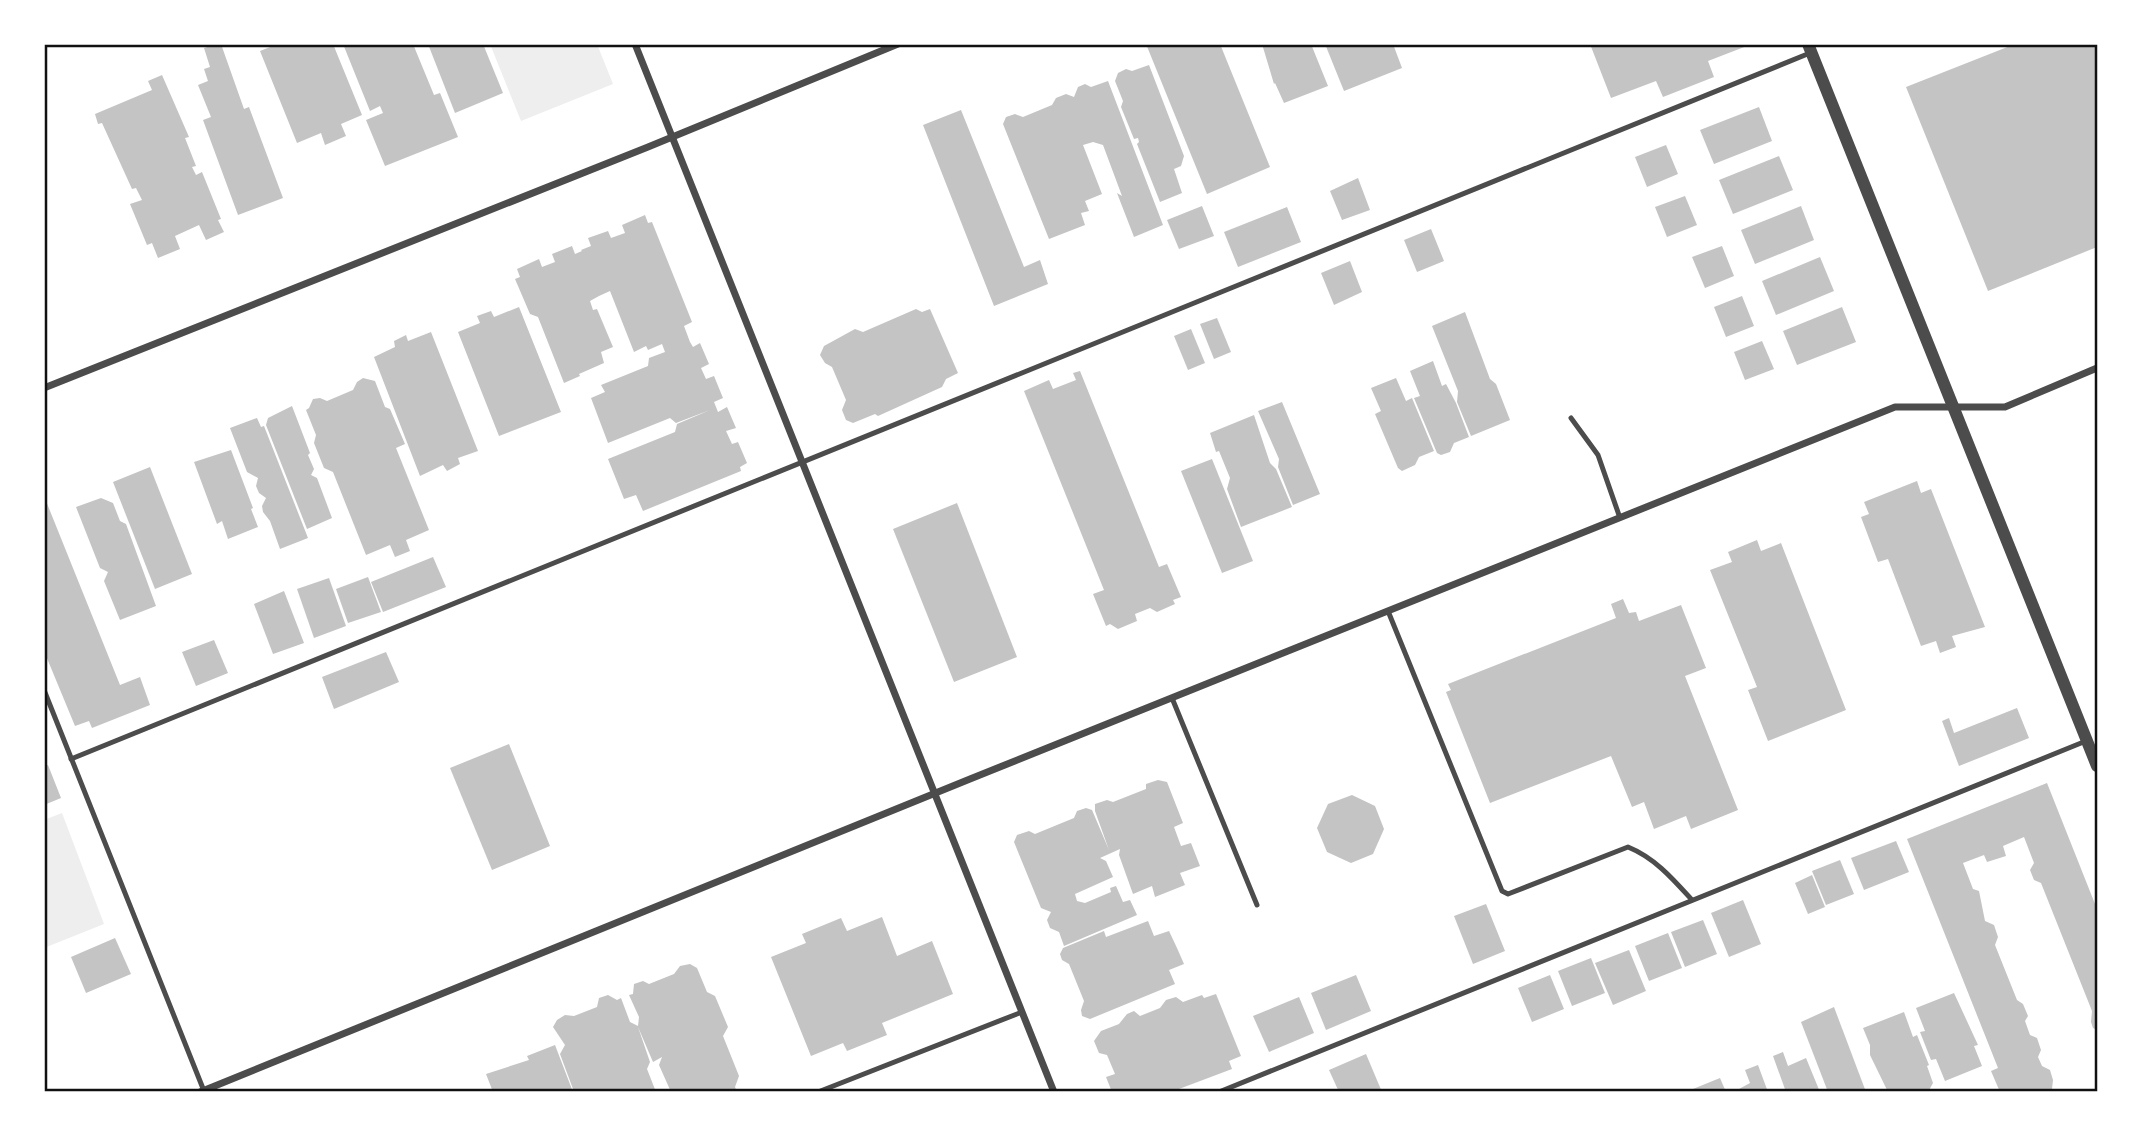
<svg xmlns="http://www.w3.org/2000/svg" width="2141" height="1136" viewBox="0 0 2141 1136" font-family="Signika,sans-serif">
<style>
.green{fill:#eee}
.building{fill:#c4c4c4}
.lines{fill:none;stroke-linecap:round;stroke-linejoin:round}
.service{stroke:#4c4c4c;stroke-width:5}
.minor{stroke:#4c4c4c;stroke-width:7}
.tertiary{stroke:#4c4c4c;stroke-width:12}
.neatline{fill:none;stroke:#111;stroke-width:2.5}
</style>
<rect width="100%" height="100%" fill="#fff"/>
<g class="green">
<path d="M490 44H597L613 84 521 121Z"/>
<path d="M62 813 104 924 44 948V820Z"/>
</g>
<g class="building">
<path d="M217 44H221L244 109 249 107 283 198 238 215 203 120 211 117 198 85 208 81 204 69 210 67 204 48Z"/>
<path d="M278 44H333L362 115 341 124 346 136 325 145 321 133 297 143 260 51Z"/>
<path d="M343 44H413L434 95 440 93 458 137 385 166 366 120 383 113 380 106 370 111Z"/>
<path d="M428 44H483L503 93 455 113Z"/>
<path d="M1146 44H1220L1270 167 1207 194Z"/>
<path d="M1262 44H1311L1328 86 1284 103 1275 83 1274 84Z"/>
<path d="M1325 44H1393L1402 68 1344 91Z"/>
<path d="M1590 44H1752L1708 61 1714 77 1663 97 1656 81 1611 98Z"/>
<path d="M2015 44H2097V247L1988 291 1906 87Z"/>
<path d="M1149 65 1184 156 1181 166 1174 169 1182 193 1160 202 1137 144 1139 142 1138 138 1134 139 1121 107 1123 101 1115 81 1118 73 1126 69 1132 71Z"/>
<path d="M162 75 189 137 185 138 196 166 192 167 196 175 202 172 221 219 218 220 224 232 206 240 199 225 175 236 180 249 158 258 152 243 147 245 130 204 142 200 136 188 132 189 102 123 98 124 95 114 152 90 148 81Z"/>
<path d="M1108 81 1163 225 1134 237 1117 193 1122 196 1103 145 1093 142 1083 145 1102 194 1085 201 1089 211 1081 213 1085 225 1049 239 1003 124 1006 117 1015 114 1023 117 1052 105 1056 98 1066 94 1074 97 1078 87 1085 84 1091 87Z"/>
<path d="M1759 107 1772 141 1714 164 1700 130Z"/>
<path d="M961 110 1024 267 1040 260 1048 284 994 306 923 125Z"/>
<path d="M1666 145 1678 174 1647 187 1635 157Z"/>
<path d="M1779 156 1793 190 1733 214 1719 180Z"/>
<path d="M1358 178 1370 210 1342 220 1330 191Z"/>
<path d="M1685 196 1697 225 1667 237 1655 207Z"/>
<path d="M1202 206 1214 236 1179 249 1167 220Z"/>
<path d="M1801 206 1814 240 1755 264 1741 230Z"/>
<path d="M1287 207 1301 242 1238 267 1224 232Z"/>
<path d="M645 215 648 223 652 222 692 322 684 326 690 342 693 347 700 343 709 364 701 368 706 379 714 376 723 398 714 402 718 412 727 407 736 428 726 431 732 444 738 442 747 463 740 467 741 471 643 511 636 495 624 499 608 459 675 432 677 424 710 410 676 423 670 418 608 443 591 398 605 392 601 385 648 366 649 358 665 352 662 344 648 350 646 346 634 352 610 291 599 296 590 301 593 310 597 309 613 347 601 352 604 363 579 374 580 376 564 383 538 317 530 314 515 279 520 277 517 269 539 259 542 267 555 262 552 254 572 246 575 254 582 251 581 250 591 246 588 238 608 231 611 238 625 233 622 225Z"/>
<path d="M1431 229 1444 261 1417 272 1404 240Z"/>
<path d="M1722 246 1734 276 1705 288 1692 257Z"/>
<path d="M1820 257 1834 291 1776 315 1762 281Z"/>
<path d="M1350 261 1362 292 1334 305 1321 273Z"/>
<path d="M1742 296 1754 326 1726 337 1714 307Z"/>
<path d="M519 307 561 412 499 436 458 332 480 323 477 316 491 311 494 317Z"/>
<path d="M1842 307 1856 342 1797 365 1783 331Z"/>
<path d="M916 309 922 312 930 309 958 373 946 379 942 387 878 416 875 414 853 423 846 420 842 410 846 400 832 367 825 363 820 355 824 346 855 329 863 332Z"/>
<path d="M1465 312 1490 379 1496 384 1510 420 1471 436 1457 402 1458 391 1432 326Z"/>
<path d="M1217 318 1231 352 1214 359 1200 324Z"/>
<path d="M1191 329 1205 363 1188 370 1174 336Z"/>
<path d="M431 332 478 451 458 458 460 464 447 471 443 465 420 476 374 357 395 347 394 341 406 335 408 341Z"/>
<path d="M1762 341 1774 369 1745 380 1734 352Z"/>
<path d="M1433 361 1442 386 1446 384 1456 403 1469 437 1454 443 1450 452 1441 455 1437 453 1414 398 1420 396 1410 371Z"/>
<path d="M1080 371 1159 567 1167 564 1181 597 1173 600 1175 604 1157 612 1150 608 1135 614 1137 621 1118 629 1110 624 1106 626 1093 594 1104 590 1024 391 1049 380 1053 389 1076 380 1073 373Z"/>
<path d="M363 378 375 381 385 407 390 409 405 444 396 448 429 530 406 540 410 551 395 557 390 545 366 555 333 472 324 468 314 443 316 435 306 410 309 408 313 399 320 398 327 401 353 390 357 382Z"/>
<path d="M1396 378 1406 401 1412 398 1434 451 1419 457 1415 465 1402 471 1398 468 1375 414 1381 411 1371 388Z"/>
<path d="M1282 402 1320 494 1293 505 1278 467 1279 459 1258 411Z"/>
<path d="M292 406 310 453 308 455 314 469 311 475 317 478 332 518 307 529 266 425 268 418Z"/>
<path d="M1254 415 1270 463 1276 469 1292 507 1241 527 1227 489 1230 478 1219 451 1216 452 1210 433Z"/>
<path d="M257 418 261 427 264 426 308 538 280 549 270 521 263 512 262 506 266 498 259 493 256 486 258 478 247 472 230 428Z"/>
<path d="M231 450 253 508 251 509 258 527 228 539 222 521 217 524 194 462Z"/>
<path d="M1212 459 1253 561 1222 573 1181 471Z"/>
<path d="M150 467 192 574 155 589 113 482Z"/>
<path d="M1917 481 1921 493 1931 489 1985 627 1952 636 1956 647 1940 653 1936 641 1921 646 1888 559 1878 562 1861 517 1869 514 1864 502Z"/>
<path d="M44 496 120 685 140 677 150 705 92 728 89 721 75 726 44 651Z"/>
<path d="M101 498 113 503 120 521 126 524 156 606 120 620 104 581 108 572 100 568 76 507Z"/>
<path d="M957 503 1017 657 954 682 893 529Z"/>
<path d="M1757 540 1761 551 1781 543 1846 710 1768 741 1748 690 1757 687 1710 570 1732 562 1728 552Z"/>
<path d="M433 557 446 587 383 612 371 582Z"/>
<path d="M368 577 381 612 348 623 336 589Z"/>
<path d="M329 578 346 626 314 638 297 589Z"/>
<path d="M284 591 304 643 273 654 254 604Z"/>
<path d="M1623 599 1629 613 1636 612 1639 621 1681 605 1706 668 1685 676 1738 810 1691 829 1686 816 1654 829 1644 802 1632 807 1611 756 1490 803 1446 692 1451 690 1448 684 1616 618 1611 604Z"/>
<path d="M214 640 228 673 196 686 182 652Z"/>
<path d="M386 652 399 682 334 709 322 677Z"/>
<path d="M2017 708 2029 738 1959 766 1942 721 1949 718 1954 733Z"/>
<path d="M509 744 550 846 492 870 450 768Z"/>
<path d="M48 765 61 798 44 805V766Z"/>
<path d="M1158 780 1167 782 1183 823 1174 827 1181 846 1191 843 1200 866 1180 873 1185 885 1155 897 1152 886 1133 894 1119 855 1120 849 1100 858 1106 861 1113 877 1075 894 1077 901 1085 903 1111 892 1110 888 1116 886 1123 902 1130 900 1137 915 1064 946 1059 932 1050 928 1047 920 1051 912 1041 908 1014 842 1017 835 1029 831 1035 834 1074 818 1077 811 1086 808 1092 810 1109 850 1095 811V804L1107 800 1113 802 1146 789V784Z"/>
<path d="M2047 783 2097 909V1030L2093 1028 2091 1022 2092 1011 2041 883 2034 880 2030 870 2034 863 2024 837 2003 846 2006 856 1987 862 1984 855 1963 863 1973 889 1979 891 1985 921 1994 925 1998 937 1995 945 2017 1000 2023 1004 2028 1016 2025 1021 2030 1035 2037 1038 2041 1050 2038 1057 2042 1066 2050 1070 2053 1080 2052 1089 2043 1092H2000L1991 1071 1998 1068 1907 839Z"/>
<path d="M1352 795 1375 806 1384 829 1373 854 1351 863 1327 852 1317 828 1328 804Z"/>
<path d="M1896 841 1909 872 1864 890 1851 858Z"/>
<path d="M1840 860 1854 894 1826 905 1812 871Z"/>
<path d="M1812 875 1825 907 1808 914 1795 883Z"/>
<path d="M1743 900 1761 944 1729 957 1711 913Z"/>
<path d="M1486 904 1505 951 1473 964 1454 916Z"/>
<path d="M882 917 897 956 932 941 953 994 882 1023 887 1035 847 1051 843 1043 811 1056 771 957 806 943 802 934 841 918 847 931Z"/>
<path d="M1703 920 1717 954 1685 967 1671 932Z"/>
<path d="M1148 921 1154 936 1169 931 1177 948 1184 964 1169 970 1175 984 1090 1019 1082 1016 1081 1010 1084 1001 1069 964 1062 960 1060 954 1063 948 1104 931 1106 937Z"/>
<path d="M1668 933 1682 968 1649 981 1635 946Z"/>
<path d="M115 938 131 974 86 993 71 957Z"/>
<path d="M1629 950 1646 991 1613 1005 1595 963Z"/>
<path d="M1591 958 1605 993 1572 1006 1558 971Z"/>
<path d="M690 964 697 968 707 992 715 996 728 1027 723 1036 739 1076 735 1087 737 1092H671L659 1065 662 1057 653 1062 638 1027 650 1062 647 1069 656 1092H579L573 1089 560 1054 565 1045 553 1027 557 1020 565 1015 574 1016 597 1007 599 998 608 995 617 1000 621 998 630 1022 638 1026 639 1017 629 995 633 994 634 984 643 981 649 984 674 974 680 966Z"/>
<path d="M1356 975 1371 1011 1326 1030 1311 993Z"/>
<path d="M1550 975 1564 1009 1532 1022 1518 988Z"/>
<path d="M1954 993 1978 1045 1974 1046 1982 1066 1945 1081 1936 1059 1931 1060 1920 1032 1925 1031 1916 1008Z"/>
<path d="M1216 994 1241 1056 1229 1061 1232 1069 1171 1092H1112L1106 1077 1115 1074 1107 1055 1099 1053 1094 1041 1101 1031 1119 1024 1127 1014 1134 1011 1140 1016 1160 1008 1166 1000 1176 997 1183 1002 1202 995 1204 998Z"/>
<path d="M1299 997 1314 1033 1269 1052 1253 1016Z"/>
<path d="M1834 1007 1866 1092H1828L1801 1022Z"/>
<path d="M1904 1012 1913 1037 1917 1035 1929 1065 1927 1066 1933 1083 1928 1092H1888L1870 1055V1045L1863 1028Z"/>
<path d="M555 1045 573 1092H493L486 1074 529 1060 527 1056Z"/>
<path d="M1783 1052 1788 1066 1806 1058 1820 1092H1786L1773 1056Z"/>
<path d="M1366 1054 1382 1092H1339L1329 1070Z"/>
<path d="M1758 1065 1768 1092H1740L1739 1089 1750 1083 1745 1070Z"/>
<path d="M1720 1078 1726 1092H1694L1693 1089Z"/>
</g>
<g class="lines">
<g class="service">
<path d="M1571 418 1598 455 1620 518"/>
<path d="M1388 611 1502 891 1508 894 1628 847C1655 858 1673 879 1692 900"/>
<path d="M44 690 204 1091"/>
<path d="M1172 698 1257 905"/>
<path d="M71 759 1810 53"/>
<path d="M818 1092 1022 1012"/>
<path d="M1219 1092 2086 741"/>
</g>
<g class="minor">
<path d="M635 44 1054 1092"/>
<path d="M44 388 648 147 898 44"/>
<path d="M200 1092 970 779 1895 407H2005L2097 368"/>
</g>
<path class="tertiary" d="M1808 44 2097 766"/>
</g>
<rect width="2141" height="1136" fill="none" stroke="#ffffff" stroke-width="91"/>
<rect x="46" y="46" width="2050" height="1044" class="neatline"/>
</svg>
